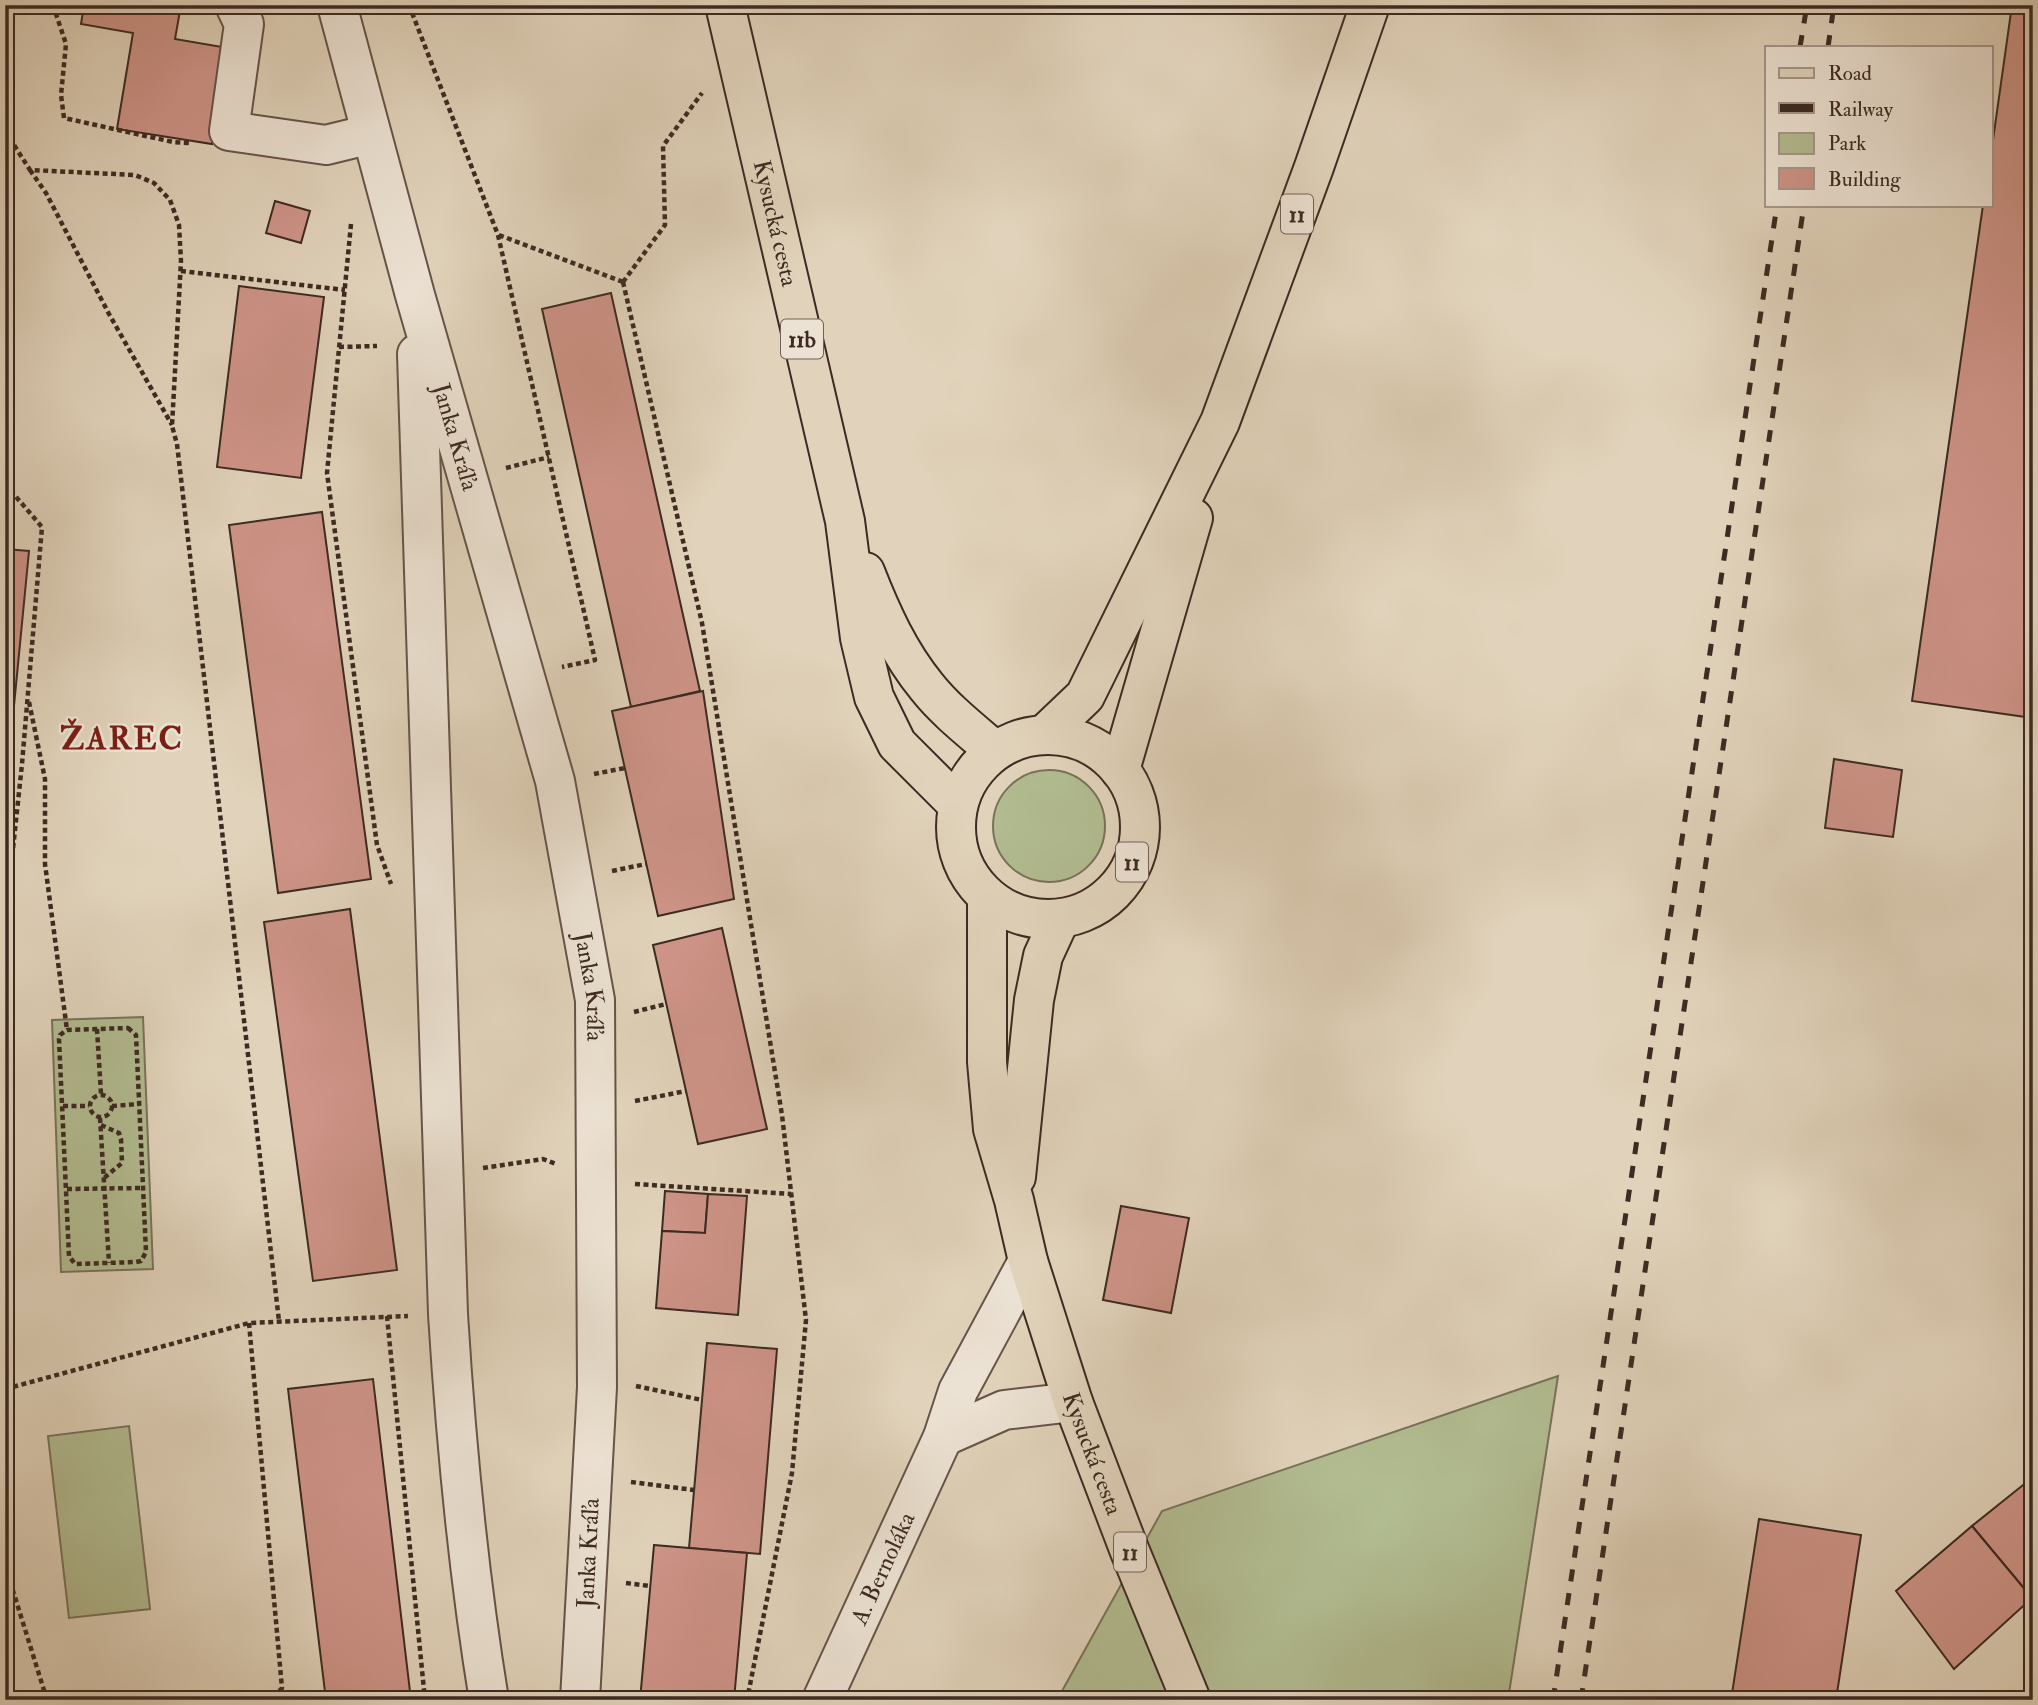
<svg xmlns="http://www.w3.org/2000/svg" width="2038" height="1705" viewBox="0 0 2038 1705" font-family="'IM FELL Double Pica',serif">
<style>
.green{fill:#b2bc91;stroke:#78735a;stroke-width:2}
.building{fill:#ce9488;stroke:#3d2a23;stroke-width:2}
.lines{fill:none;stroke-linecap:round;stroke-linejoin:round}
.minor-casing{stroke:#665449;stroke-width:42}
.major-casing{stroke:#3d2a23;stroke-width:42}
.path{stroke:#3d2a23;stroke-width:4.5;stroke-dasharray:5 3.5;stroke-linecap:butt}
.minor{stroke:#ece2d3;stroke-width:38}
.major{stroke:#e1d3bb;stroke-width:38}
.rail{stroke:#3d2a23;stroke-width:5;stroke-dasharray:12 12;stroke-linecap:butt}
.labels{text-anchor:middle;stroke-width:5;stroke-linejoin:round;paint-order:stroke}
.shield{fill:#ece2d3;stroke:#726158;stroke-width:2}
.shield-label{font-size:23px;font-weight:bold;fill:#3d2a23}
.street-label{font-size:24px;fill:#3d2a23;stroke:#ece2d3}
.district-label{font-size:32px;font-weight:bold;letter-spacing:2px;fill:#7a1f14;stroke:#ece2d3}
</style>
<rect width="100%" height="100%" fill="#e1d3bb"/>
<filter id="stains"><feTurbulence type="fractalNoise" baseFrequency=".00286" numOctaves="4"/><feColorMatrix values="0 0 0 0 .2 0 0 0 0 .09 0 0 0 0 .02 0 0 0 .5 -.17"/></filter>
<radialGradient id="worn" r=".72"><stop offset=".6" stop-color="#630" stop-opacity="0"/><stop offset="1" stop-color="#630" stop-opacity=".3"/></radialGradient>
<g class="green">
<circle cx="1049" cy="826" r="56"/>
<path d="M143 1017 153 1269 61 1272 52 1020Z"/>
<path d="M1558 1376 1508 1700H1057L1162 1511Z"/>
<path d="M129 1426 150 1609 69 1618 48 1436Z"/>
</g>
<g class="building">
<path d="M84 5H181L175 39 228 48 212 144 117 129 133 33 81 24Z"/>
<path d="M2012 5H2033V718L1912 701 1983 205H1991V154Z"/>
<path d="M275 201 310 211 301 243 266 233Z"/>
<path d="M239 286 324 297 301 478 217 467Z"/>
<path d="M611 293 700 691 631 707 542 309Z"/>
<path d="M322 512 371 879 278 893 229 525Z"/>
<path d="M5 549 29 551 7 778H5Z"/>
<path d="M703 691 734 899 658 916 612 711Z"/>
<path d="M1834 759 1902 770 1893 837 1825 828Z"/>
<path d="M350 909 397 1270 313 1281 264 922Z"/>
<path d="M722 928 767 1129 698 1144 653 945Z"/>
<path d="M665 1191 708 1194 705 1233 662 1231Z"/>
<path d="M708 1194 747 1196 738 1315 656 1308 662 1231 705 1233Z"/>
<path d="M1121 1206 1189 1218 1171 1313 1103 1300Z"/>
<path d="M707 1343 777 1349 760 1554 689 1548Z"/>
<path d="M373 1379 411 1700H326L288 1389Z"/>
<path d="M2033 1477V1597L2032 1598 1972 1526Z"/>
<path d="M1759 1519 1861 1535 1836 1700H1731Z"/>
<path d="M1972 1526 2032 1598 1954 1669 1896 1591Z"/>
<path d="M654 1545 747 1553 734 1700H640Z"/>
</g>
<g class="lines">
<g class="minor-casing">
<g id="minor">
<path d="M235 5 244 24 229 131 326 145 371 134"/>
<path id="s1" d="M337 5 415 295 555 781 595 1000 597 1387 580 1700"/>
<path d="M417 354 448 1314C456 1444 468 1572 489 1700"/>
<path d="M943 1437 1004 1410 1073 1402"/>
<path id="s2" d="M822 1700 943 1437 958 1391 1028 1261"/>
</g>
</g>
<g class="major-casing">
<g id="major">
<path id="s3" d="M725 5 845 521 860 638 874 697 897 744 958 805"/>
<path d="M865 572C881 613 899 653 927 687 946 711 972 731 995 751"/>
<path d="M1044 735 1085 696 1220 422 1314 167 1370 5"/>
<circle cx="1048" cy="827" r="92"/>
<path d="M1120 770 1193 518"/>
<path id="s4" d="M987 897V1062L993 1129 1014 1200 1028 1261 1073 1402 1129 1549 1191 1700"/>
<path d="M1016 1177 1034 1000 1043 956 1060 919"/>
</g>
</g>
<g class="path">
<path d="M53 5 66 44 61 95 64 118 173 142 190 143"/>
<path d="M409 5 498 235 595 660 562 667"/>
<path d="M5 131 30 170 135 175 154 183 170 200 179 225 181 261 172 426 177 444 279 1321"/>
<path d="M30 170 46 193 109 314 172 425"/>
<path d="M351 224 327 473 377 845 391 884"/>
<path d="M499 235 623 282"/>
<path d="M181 271 345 290"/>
<path d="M623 282 702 623 782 1115 806 1320 792 1473 747 1700"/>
<path d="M623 282 665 225 663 146 702 93"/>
<path d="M339 347 377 346"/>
<path d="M506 468 549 457"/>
<path d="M5 484 42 527 22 764 5 924"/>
<path d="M29 702 45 779V864L67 1030"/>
<path d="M594 774 625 768"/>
<path d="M612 871 646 864"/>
<path d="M634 1012 666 1004"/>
<path d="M128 1028 136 1035 146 1252 141 1261 136 1262 75 1264 69 1256 59 1039 60 1035 67 1030Z"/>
<path d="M97 1029 101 1094"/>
<circle cx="101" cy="1106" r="11"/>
<path d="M635 1101 686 1091"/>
<path d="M63 1106H89"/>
<path d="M112 1106 139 1104"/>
<path d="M100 1118 109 1263"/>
<path d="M101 1125 119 1133 121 1139 122 1163 104 1178"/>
<path d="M483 1168 543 1159 556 1164"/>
<path d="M635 1184 791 1194"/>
<path d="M67 1189 142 1188"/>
<path d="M387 1316 425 1700"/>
<path d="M249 1323 282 1688 271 1700"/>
<path d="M636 1386 702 1400"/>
<path d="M5 1389 249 1323 408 1316"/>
<path d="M631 1482 694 1490"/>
<path d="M5 1565 47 1700"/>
<path d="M626 1583 650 1586"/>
</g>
<use href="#minor" class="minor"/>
<use href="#major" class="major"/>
<g class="rail">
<path d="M1800 47 1807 5"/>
<path d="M1828 47 1834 5"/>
<path d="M1553 1700 1777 205"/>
<path d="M1581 1700 1804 205"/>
</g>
</g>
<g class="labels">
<g class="shield">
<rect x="1281" y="194.5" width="32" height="39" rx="5"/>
<rect x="781" y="319.5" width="42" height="39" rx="5"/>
<rect x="1116" y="842.5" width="32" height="39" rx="5"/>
<rect x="1114" y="1532.5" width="32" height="39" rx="5"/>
</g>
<g class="shield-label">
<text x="1297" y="222">11</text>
<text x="802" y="347">11b</text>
<text x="1132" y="870">11</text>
<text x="1130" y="1560">11</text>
</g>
<g class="street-label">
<text dy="8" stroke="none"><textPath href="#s3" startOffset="224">Kysucká cesta</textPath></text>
<text dy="8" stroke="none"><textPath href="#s1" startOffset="448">Janka Kráľa</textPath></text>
<text dy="8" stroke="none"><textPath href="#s1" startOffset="1015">Janka Kráľa</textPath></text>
<text dy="8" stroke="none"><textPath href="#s4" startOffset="572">Kysucká cesta</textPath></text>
<text transform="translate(588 1553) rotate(-87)" y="8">Janka Kráľa</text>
<text dy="8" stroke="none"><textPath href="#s2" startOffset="145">A. Bernoláka</textPath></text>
</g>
<g class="district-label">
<text x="122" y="749">ŽAREC</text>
</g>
</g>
<rect width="2038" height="1705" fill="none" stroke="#e1d3bb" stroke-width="28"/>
<rect x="7" y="7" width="2024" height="1691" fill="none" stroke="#3d2a23" stroke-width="3.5"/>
<rect x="14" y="14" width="2010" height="1677" fill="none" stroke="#3d2a23" stroke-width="2"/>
<rect x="1765" y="46" width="228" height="161" fill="#ece2d3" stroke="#a6988d" stroke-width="2"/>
<rect x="1779" y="68" width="35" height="10" fill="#e1d3bb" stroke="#a6988d" stroke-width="2"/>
<text x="1828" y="80" font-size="21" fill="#3d2a23">Road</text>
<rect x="1779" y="103" width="35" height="10" fill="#3d2a23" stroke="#a6988d" stroke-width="2"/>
<text x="1828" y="116" font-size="21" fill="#3d2a23">Railway</text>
<rect x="1779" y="133" width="35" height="21" fill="#b2bc91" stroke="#a6988d" stroke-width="2"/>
<text x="1828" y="150" font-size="21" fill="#3d2a23">Park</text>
<rect x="1779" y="168" width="35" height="21" fill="#ce9488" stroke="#a6988d" stroke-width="2"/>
<text x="1828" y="186" font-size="21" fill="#3d2a23">Building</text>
<rect width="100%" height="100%" filter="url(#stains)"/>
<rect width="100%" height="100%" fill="url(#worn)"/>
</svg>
